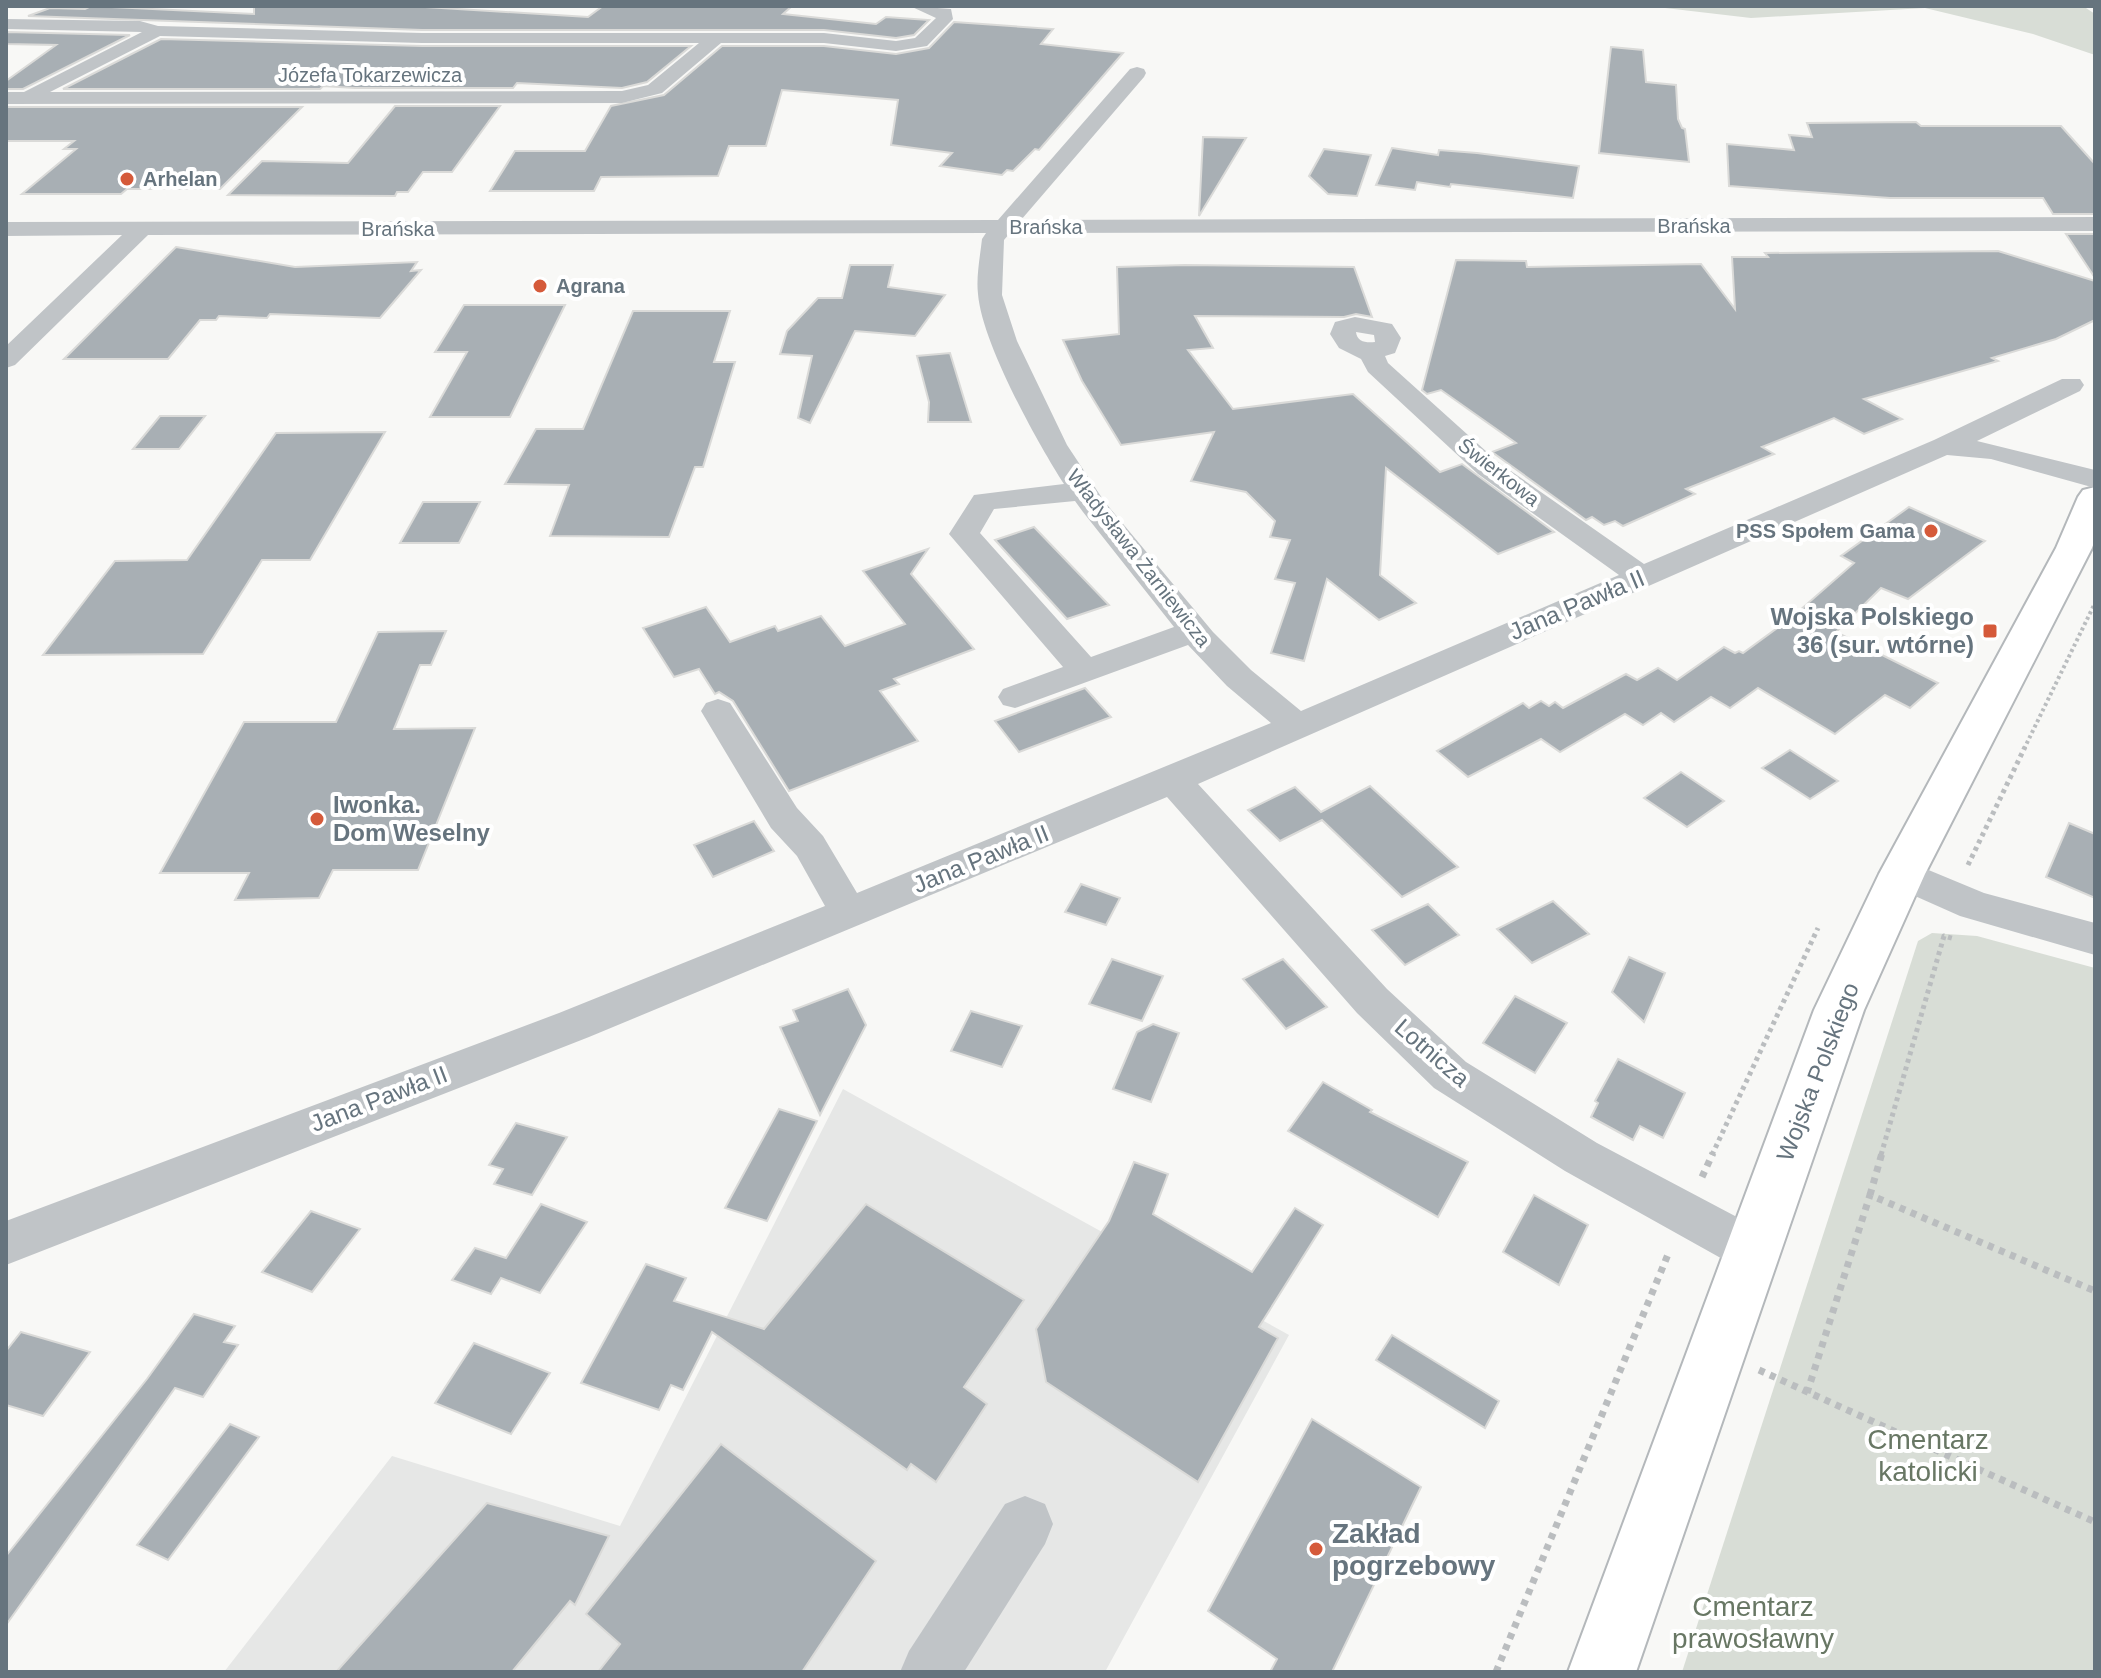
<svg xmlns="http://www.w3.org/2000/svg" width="2101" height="1678" viewBox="0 0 2101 1678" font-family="Helvetica,sans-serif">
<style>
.built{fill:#e6e7e6}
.green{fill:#d8ddd6}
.building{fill:#a8afb4;stroke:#dadad8;stroke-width:2}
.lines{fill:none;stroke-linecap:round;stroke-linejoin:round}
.major-casing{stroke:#b4b8bb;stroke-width:4}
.path-far2{stroke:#babdbf;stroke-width:4;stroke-dasharray:3 3;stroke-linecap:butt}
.path-far1{stroke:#babdbf;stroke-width:5;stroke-dasharray:4 4;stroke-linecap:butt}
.path{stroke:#babdbf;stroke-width:7;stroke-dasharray:6 6;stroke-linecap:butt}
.minor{fill:#c0c4c7;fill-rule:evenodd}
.major{fill:#fff;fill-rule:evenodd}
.poi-dot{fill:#d55a3a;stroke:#fff;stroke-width:3}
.labels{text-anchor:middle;stroke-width:8;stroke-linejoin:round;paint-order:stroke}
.far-street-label{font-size:20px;fill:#66747e;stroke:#fff}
.far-poi-label{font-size:20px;font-weight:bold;fill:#66747e;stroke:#fff;text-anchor:start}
.street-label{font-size:24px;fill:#66747e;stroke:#fff}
.poi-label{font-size:24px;font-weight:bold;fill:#66747e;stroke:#fff;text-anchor:end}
.near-park-label{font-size:28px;fill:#687764;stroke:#fff}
.near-poi-label{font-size:28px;font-weight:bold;fill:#66747e;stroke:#fff;text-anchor:start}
</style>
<rect width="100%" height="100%" fill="#f8f8f6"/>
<path class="built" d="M843 1089 1289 1335 1105 1672H224L392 1456 620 1526Z"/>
<g class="green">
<path d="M1648 6H2083L2095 14V55L2033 34 1925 8 1751 18Z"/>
<path d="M1932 933 1977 936 2095 968V1672H1682L1918 941Z"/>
</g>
<g class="building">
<path d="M91 6 254 14V6H409L588 17 603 6H792L783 14 876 24 886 17 929 20 914 35 896 38 824 30H422L28 16 50 8 85 9Z"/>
<path d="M954 22 1053 29 1041 44 1123 53 1039 150 1035 149 1013 171 1007 170 1002 175 940 166 952 153 891 145 898 100 782 90 766 146H729L718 176 601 177 594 191H490L515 151H585L611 106 664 95 722 46H824L896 54 929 48Z"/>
<path d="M6 32 130 35 23 89H6V81L56 45 6 44Z"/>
<path d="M161 39 422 46H691L647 82 622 88 517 83 513 88H355L323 86 320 89H63Z"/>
<path d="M1611 47 1643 50 1646 82 1676 85 1678 119 1682 128 1685 129 1689 162 1599 153Z"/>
<path d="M395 106H500L452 172H423L408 192H397L395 196 228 195 262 161 348 163Z"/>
<path d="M6 107H302L220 189H127L121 194H22L76 149H64L74 141H6Z"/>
<path d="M1916 122 1921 126H2061L2095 164V214H2053L2043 198H1890L1729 186 1727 144 1794 150 1789 135 1812 137 1807 123Z"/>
<path d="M1203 137 1246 138 1199 216Z"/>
<path d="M1392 148 1438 155 1439 150 1477 153 1579 166 1573 198 1451 184 1450 187 1417 182 1415 190 1376 185Z"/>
<path d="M1324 149 1371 155 1357 196 1328 194 1309 176Z"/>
<path d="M2066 234H2095V278Z"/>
<path d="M176 247 295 267 417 262 411 271 421 270 380 318 270 314 267 318 219 316 216 320H200L168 359H64Z"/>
<path d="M1998 251 2095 281V320L2056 339 1992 358 1998 361 1864 399 1902 419 1864 434 1834 418 1762 447 1774 454 1686 489 1695 494 1623 526 1615 521 1604 525 1592 517 1586 520 1492 452 1516 443 1441 390 1427 394 1422 390 1456 260 1526 261 1527 267 1701 264 1735 309 1732 257H1768L1765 253Z"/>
<path d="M850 265H893L888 287 945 295 915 336 855 331 810 423 798 418 812 356 780 354 787 331 818 298H842Z"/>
<path d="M1185 265 1354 267 1372 317 1356 314 1344 317 1195 316 1213 348 1188 350 1233 409 1353 394 1440 472 1462 464 1554 532 1498 554 1386 468 1380 575 1416 603 1379 620 1327 579 1304 661 1271 653 1295 583 1275 579 1290 540 1270 537 1275 521 1246 492 1191 481 1214 432 1121 445 1082 381 1063 340 1119 334 1117 267Z"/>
<path d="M464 305H565L510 417H430L467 352H435Z"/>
<path d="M633 311H730L714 362H735L703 467H695L669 537 550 536 569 485 505 484 536 429H583Z"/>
<path d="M950 353 971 422H928L929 402 917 356Z"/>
<path d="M160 416H205L179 449H133Z"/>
<path d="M385 432 310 560H262L203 654 43 655 115 561 187 560 276 433Z"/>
<path d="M423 502H480L459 543H400Z"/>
<path d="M1909 507 1985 541 1908 599 1881 588 1836 632 1938 683 1910 708 1885 695 1835 734 1758 688 1730 708 1711 697 1674 722 1661 713 1643 725 1625 714 1560 752 1541 739 1468 777 1437 751 1523 703 1529 708 1541 701 1549 706 1555 702 1563 708 1626 674 1637 680 1658 668 1677 680 1724 647 1735 653 1739 651 1743 653 1791 618 1854 563 1841 556Z"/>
<path d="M1034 527 1109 605 1067 619 995 540Z"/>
<path d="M928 549 911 574 974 649 894 679 899 684 880 691 918 741 789 791 733 701 719 692 715 694 699 669 674 677 643 628 706 607 730 642 775 626 778 631 821 616 845 646 905 624 863 571Z"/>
<path d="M446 631 431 665H420L394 729 475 728 418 870H333L319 898 235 900 249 873H160L244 722H336L378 632Z"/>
<path d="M1085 688 1111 717 1019 752 995 721Z"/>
<path d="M1790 750 1838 781 1810 799 1762 768Z"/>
<path d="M1681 772 1724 801 1687 827 1644 798Z"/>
<path d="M1370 786 1458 867 1402 897 1322 820 1280 841 1248 810 1295 787 1321 812Z"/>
<path d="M754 821 774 851 713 877 694 845Z"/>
<path d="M2069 823 2095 834V898L2046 877Z"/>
<path d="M1081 884 1120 898 1106 925 1065 912Z"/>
<path d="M1553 901 1589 934 1532 963 1497 929Z"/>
<path d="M1428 904 1459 935 1405 965 1372 930Z"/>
<path d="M1629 957 1665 973 1644 1022 1612 992Z"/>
<path d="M1112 959 1163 976 1142 1021 1089 1004Z"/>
<path d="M1283 959 1327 1007 1286 1029 1243 979Z"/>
<path d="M848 989 866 1025 820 1115 780 1027 798 1021 793 1010Z"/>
<path d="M1515 996 1567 1023 1535 1073 1483 1043Z"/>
<path d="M971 1011 1022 1026 1002 1067 951 1051Z"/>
<path d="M1153 1024 1179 1033 1151 1102 1113 1089 1137 1032Z"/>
<path d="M1618 1059 1685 1093 1663 1138 1640 1126 1633 1140 1591 1117 1598 1103 1595 1101Z"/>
<path d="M1323 1082 1372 1110 1370 1112 1468 1162 1438 1217 1288 1131Z"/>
<path d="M779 1109 817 1121 767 1221 725 1208Z"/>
<path d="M516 1123 567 1137 532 1195 494 1184 503 1169 489 1165Z"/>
<path d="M1134 1162 1168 1174 1153 1214 1252 1272 1295 1208 1323 1225 1259 1327 1278 1338 1198 1482 1046 1382 1036 1329 1109 1221Z"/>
<path d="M1534 1195 1588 1225 1559 1285 1503 1252Z"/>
<path d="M541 1204 587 1222 540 1293 501 1278 491 1294 452 1280 475 1248 506 1258Z"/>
<path d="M866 1204 1024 1300 964 1387 987 1404 936 1482 911 1464 907 1470 712 1332 683 1390 671 1385 659 1410 581 1383 646 1264 686 1278 674 1301 764 1329Z"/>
<path d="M311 1211 360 1229 312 1292 262 1272Z"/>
<path d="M194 1314 235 1326 224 1342 238 1345 203 1397 175 1388 6 1625V1556L147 1379Z"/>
<path d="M21 1332 90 1352 43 1416 6 1405V1351Z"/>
<path d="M1392 1335 1499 1401 1485 1428 1376 1360Z"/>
<path d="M474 1343 550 1373 511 1434 435 1403Z"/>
<path d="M1312 1419 1421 1487 1332 1672H1270L1277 1659 1208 1611Z"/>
<path d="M230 1424 259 1437 168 1560 137 1545Z"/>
<path d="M721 1444 876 1561 802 1672H598L620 1644 586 1614Z"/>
<path d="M487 1503 609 1536 575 1605 570 1601 512 1672H336Z"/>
</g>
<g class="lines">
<g class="major-casing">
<path id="major" d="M2095 487V540L2092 548 1925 874 1864 1010 1636 1672H1568L1814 1010 1879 874 2056 548 2078 497 2083 490Z"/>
</g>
<path class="path-far2" d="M2024 749 2095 603"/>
<g class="path-far1">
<path d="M1968 865 2025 747"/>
<path d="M1712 1155 1818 928"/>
<path d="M1881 1155 1944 936 1955 939"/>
</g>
<g class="path">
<path d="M1702 1177 1713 1153"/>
<path d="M1870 1195 1882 1153"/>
<path d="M1759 1370 2095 1522"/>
<path d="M1807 1393 1870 1195 2095 1291"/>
<path d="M1496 1672 1669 1252"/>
</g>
<g class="minor">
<path d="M910 6 951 9 953 19 927 46 896 51 824 43H721L662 93 622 103 6 104V92H24L142 32 6 29V19L140 21 158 26 422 33H824L896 41 915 38 936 18ZM160 36 422 43H699L648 85 622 91 50 92Z"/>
<path d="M1137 67 1144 69 1146 73 1144 77 1021 220 2095 217V231L1010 233 1004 240 1002 295 1017 341 1067 445 1104 501 1213 632 1251 670 1301 711 1619 575 1478 474 1368 372 1361 359 1339 348 1330 334 1335 322 1355 317 1392 324 1401 338 1395 353 1385 356 1388 363 1498 462 1644 564 1934 440 2062 379H2080L2084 385 2080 391 1977 441 2095 470V488L1991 459 1947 455 1198 784 1387 989 1466 1062 1597 1143 1769 1234 1776 1250 1769 1266 1752 1273 1735 1266 1565 1171 1434 1088 1357 1013 1167 797 589 1037 6 1265V1221L559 1013 825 906 797 856 771 828 701 711 706 703 718 699 730 703 797 808 823 836 857 893 1271 723 1227 686 1188 645 1015 708 1003 705 998 697 1003 689 1063 667 949 534 974 495 1064 484C1037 442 982 343 978 294 976 277 980 257 982 239L986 233 148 235 15 365 6 368V346L122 235 6 236V222L998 220 1130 69ZM1356 332 1374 335 1375 342C1366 343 1357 342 1356 332ZM1075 501 1083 512 1174 627 1091 657 980 533 994 509Z"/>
<path d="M1902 859 1984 893 2095 923V955L1960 916 1888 884 1883 874 1888 864Z"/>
<path d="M1025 1496 1045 1504 1053 1524 1045 1544 964 1672H900L909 1651 1005 1504Z"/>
</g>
<use href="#major" class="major"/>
</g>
<g class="poi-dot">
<circle cx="127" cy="179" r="8"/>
<circle cx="540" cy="286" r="8"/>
<circle cx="1931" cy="531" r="8"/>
<rect x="1982" y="623" width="16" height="16" rx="4"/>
<circle cx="317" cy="819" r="8"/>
<circle cx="1316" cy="1549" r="8"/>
</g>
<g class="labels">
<g class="far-street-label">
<text x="370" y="82">Józefa Tokarzewicza</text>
<text x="1694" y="233">Brańska</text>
<text x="1046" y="234">Brańska</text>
<text x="398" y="236">Brańska</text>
<text transform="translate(1499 472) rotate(38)" y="7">Świerkowa</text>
<text transform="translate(1139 558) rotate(52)" y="7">Władysława Żarniewicza</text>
</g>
<g class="far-poi-label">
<text x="143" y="186">Arhelan</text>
<text x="556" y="293">Agrana</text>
<text x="1915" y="538" text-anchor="end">PSS Społem Gama</text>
</g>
<g class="street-label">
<text transform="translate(1577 605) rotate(-23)" y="8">Jana Pawła II</text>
<text transform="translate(981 859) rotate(-22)" y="8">Jana Pawła II</text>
<text transform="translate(1432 1053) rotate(41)" y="8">Lotnicza</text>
<text transform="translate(1818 1072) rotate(-69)" y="8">Wojska Polskiego</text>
<text transform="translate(379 1099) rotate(-21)" y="8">Jana Pawła II</text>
</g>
<g class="poi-label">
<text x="1974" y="625">Wojska Polskiego<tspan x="1974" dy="28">36 (sur. wtórne)</tspan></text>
<text x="333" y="813" text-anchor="start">Iwonka.<tspan x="333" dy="28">Dom Weselny</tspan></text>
</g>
<g class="near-park-label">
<text x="1928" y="1449">Cmentarz<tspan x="1928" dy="32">katolicki</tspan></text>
<text x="1753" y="1616">Cmentarz<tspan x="1753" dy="32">prawosławny</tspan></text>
</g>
<g class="near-poi-label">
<text x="1332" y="1543">Zakład<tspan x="1332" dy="32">pogrzebowy</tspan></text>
</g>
</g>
<rect width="2101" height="1678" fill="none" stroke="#66747e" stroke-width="16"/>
</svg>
